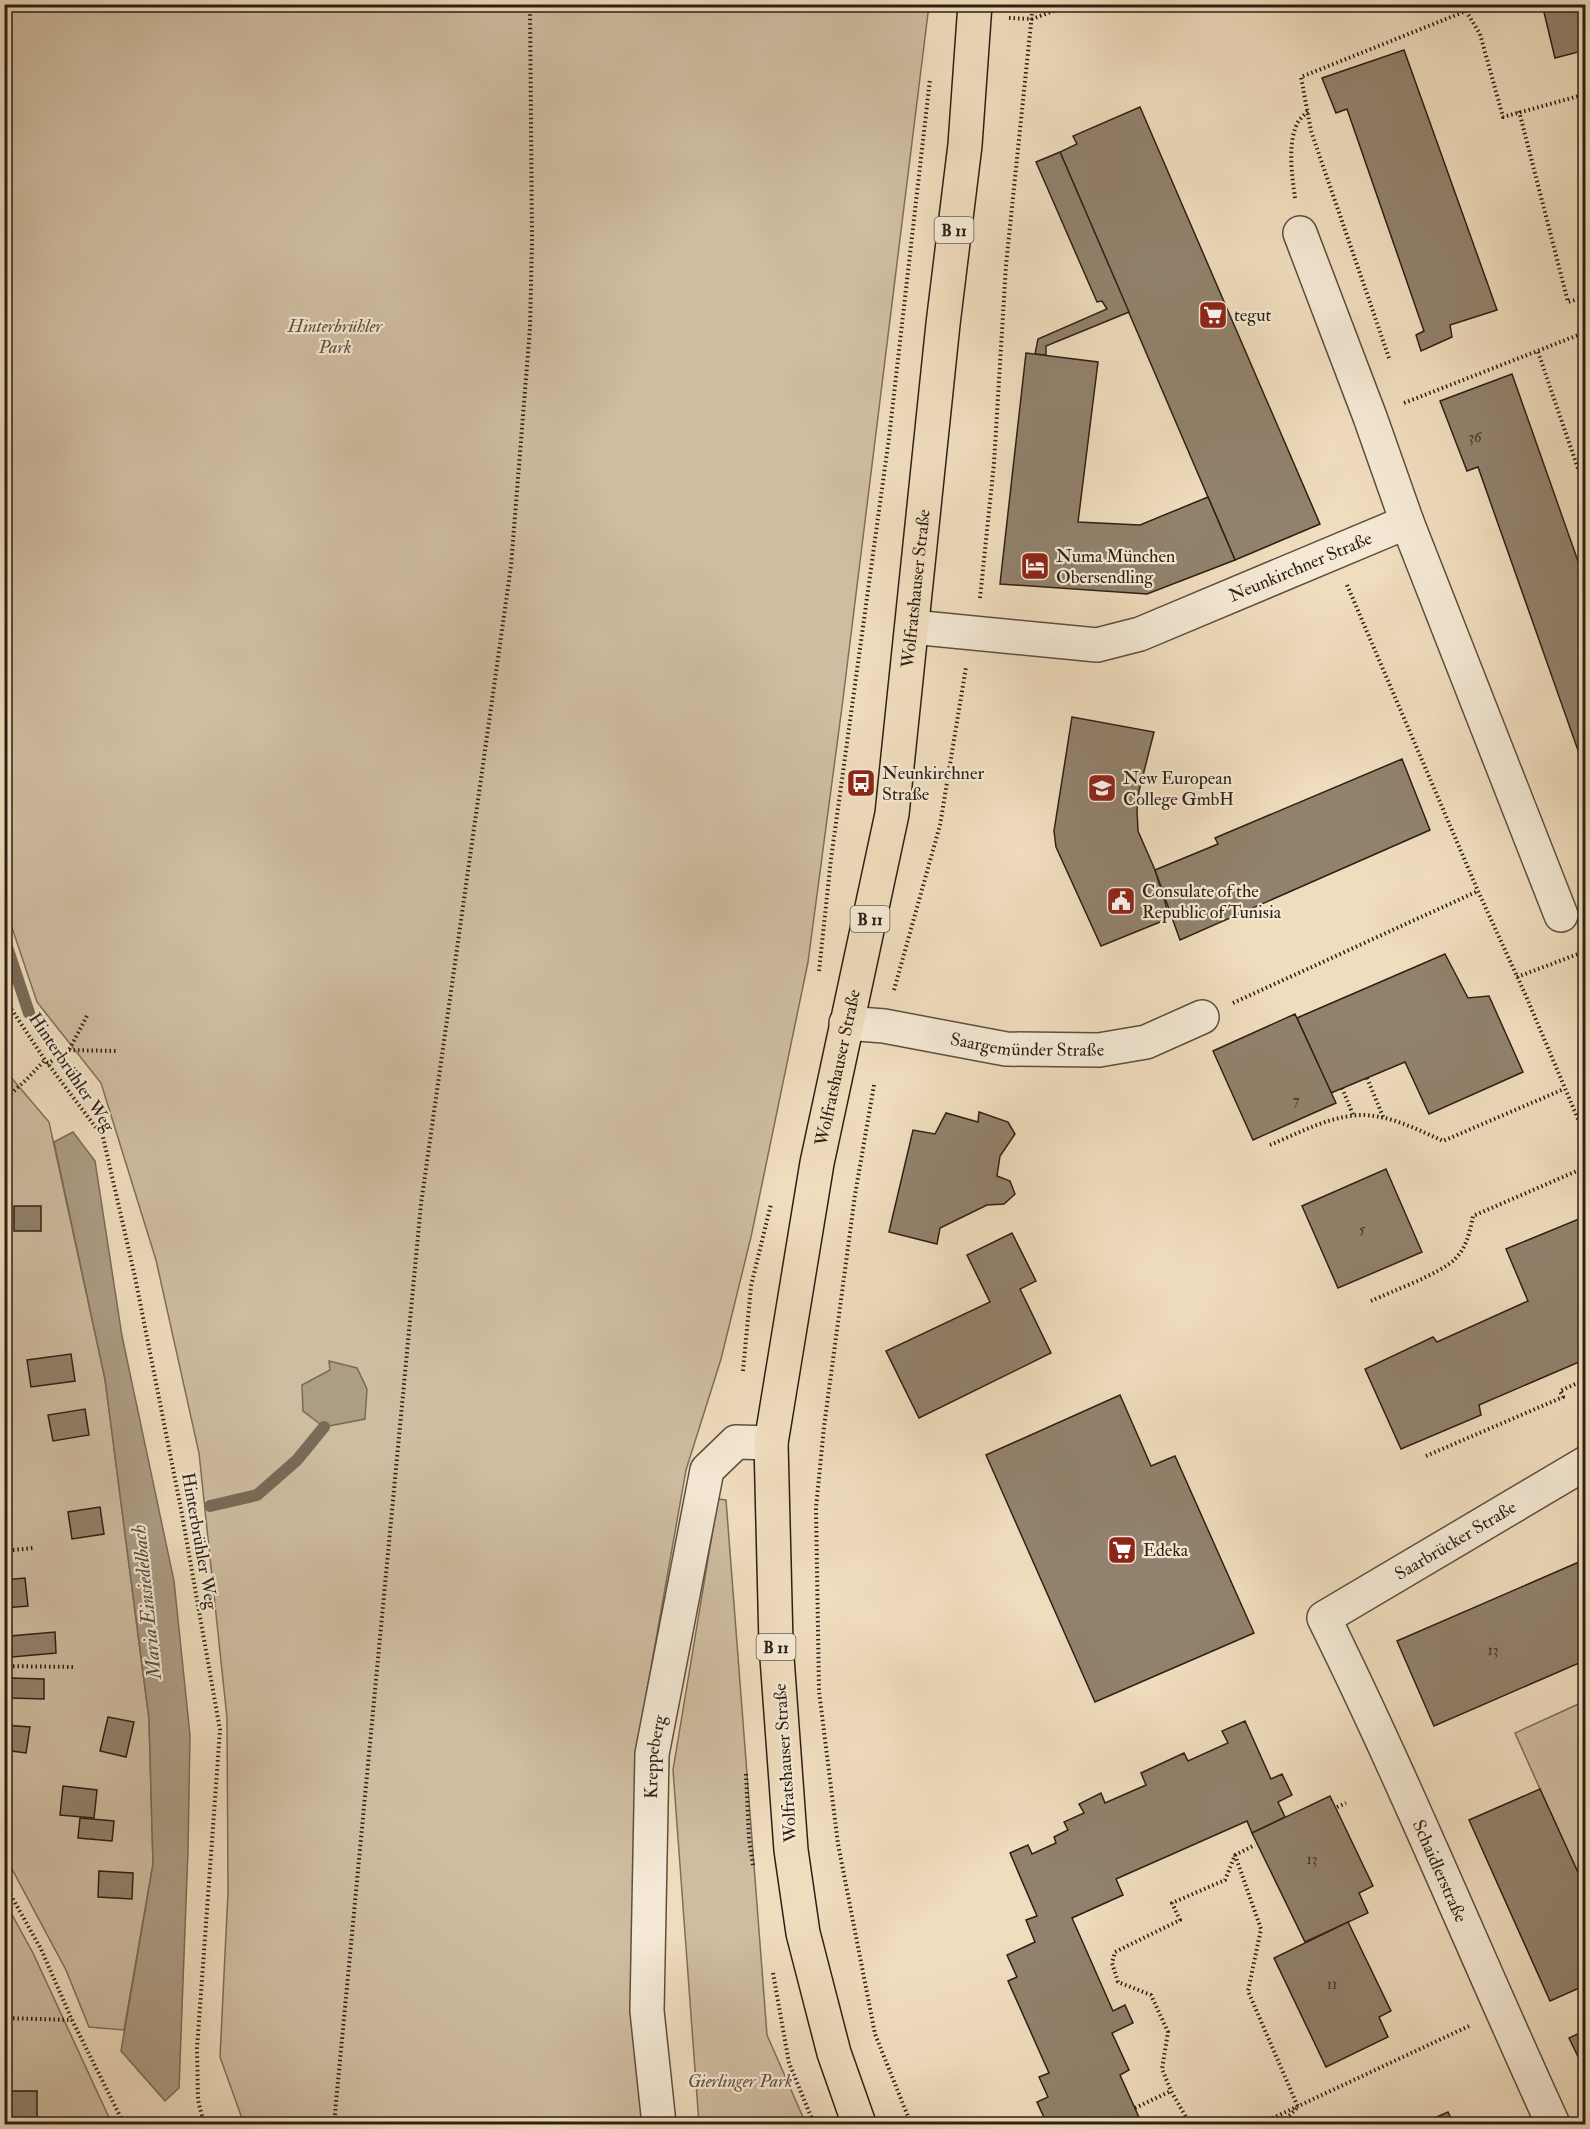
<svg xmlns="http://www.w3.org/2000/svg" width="1590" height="2129" viewBox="0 0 1590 2129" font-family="'IM FELL Double Pica',serif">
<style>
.green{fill:#cfbda1;stroke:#7e6e5b;stroke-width:1.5}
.water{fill:#ad9d85;stroke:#796b58;stroke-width:1.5}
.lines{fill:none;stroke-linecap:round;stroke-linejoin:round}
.stream{stroke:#796b58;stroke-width:12}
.building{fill:#92826d;stroke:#2c2015;stroke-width:1.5}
.minor-casing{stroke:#5d4f3f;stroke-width:36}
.tertiary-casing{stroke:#5d4f3f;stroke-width:36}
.primary-casing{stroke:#2c2015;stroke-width:36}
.path{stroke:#2c2015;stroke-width:4;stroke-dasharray:1.5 3;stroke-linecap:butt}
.minor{stroke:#f5e9d5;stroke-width:33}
.tertiary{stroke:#f5e9d5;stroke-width:33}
.primary{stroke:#f0ddbe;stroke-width:33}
.labels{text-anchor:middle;stroke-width:4.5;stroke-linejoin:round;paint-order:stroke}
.number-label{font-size:15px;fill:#46382b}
.shield{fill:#f5e9d5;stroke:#685c4f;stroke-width:1.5}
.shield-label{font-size:16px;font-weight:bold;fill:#2c2015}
.poi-label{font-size:18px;fill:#2c2015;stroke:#f5e9d5;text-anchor:start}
.park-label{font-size:18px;font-style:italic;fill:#5d4f3f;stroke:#f5e9d5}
.street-label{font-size:18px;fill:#2c2015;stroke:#f5e9d5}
.water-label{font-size:20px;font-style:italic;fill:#594c3c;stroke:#f5e9d5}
</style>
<rect width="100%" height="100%" fill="#f0ddbe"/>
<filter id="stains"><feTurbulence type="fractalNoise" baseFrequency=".00333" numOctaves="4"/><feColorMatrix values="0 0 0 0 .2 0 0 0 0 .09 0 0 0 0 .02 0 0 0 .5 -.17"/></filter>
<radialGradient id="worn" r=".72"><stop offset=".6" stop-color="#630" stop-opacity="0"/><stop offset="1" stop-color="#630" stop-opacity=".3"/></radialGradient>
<g class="green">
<path d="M4 5H929L842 707 808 962 751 1237 721 1359 686 1470 639 1735 643 2124H244L220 2057 228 1892 227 1718 199 1453 156 1260 101 1083 37 1002 5 907Z"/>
<path d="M4 1069 49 1122 105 1379 149 1719 153 1864 124 2030 89 2027 66 1970 5 1856Z"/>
<path d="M718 1499 726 1500 767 2035 806 2124H699L673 1770Z"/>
<path d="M1585 1701V1890L1515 1733Z"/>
<path d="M4 1900 33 1953 112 2124H5Z"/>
</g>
<g class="water">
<path d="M73 1132 95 1161 122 1336 174 1581 190 1735 188 1850 179 2088 165 2101 121 2051 153 1864 149 1719 105 1379 54 1142Z"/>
<path d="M329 1361 357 1368 367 1389 365 1419 324 1427 303 1411 302 1385 330 1370Z"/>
</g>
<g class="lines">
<g class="stream">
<path d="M4 938 29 1013"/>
<path d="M210 1506 257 1495 297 1460 324 1427"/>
</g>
</g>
<g class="building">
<path d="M1542 4H1586V50L1555 58Z"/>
<path d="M1404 50 1497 310 1450 325 1452 337 1421 351 1416 335 1424 331 1347 109 1336 113 1322 78Z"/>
<path d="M1140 107 1320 524 1235 560 1060 152 1077 144 1073 136Z"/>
<path d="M1060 152 1129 312 1046 346V355L1035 354 1038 339 1107 309 1102 301 1097 302 1036 162Z"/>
<path d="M1026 353 1098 362 1078 522 1140 525 1208 497 1235 560 1147 594 1000 584Z"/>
<path d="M1512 374 1586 584V773L1478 467 1467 471 1440 401Z"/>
<path d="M1072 717 1154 732 1139 791 1137 810 1138 831 1155 870 1170 918 1101 946 1056 847 1054 831Z"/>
<path d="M1402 759 1430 830 1180 940 1155 870 1218 844 1215 838Z"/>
<path d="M1445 954 1468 998 1489 996 1523 1072 1429 1114 1405 1062 1331 1093 1297 1018Z"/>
<path d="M1295 1014 1336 1103 1253 1140 1213 1051Z"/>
<path d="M979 1112 1008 1122 1015 1134 1000 1156 997 1176 1010 1181 1015 1194 1004 1204 987 1205 940 1228 937 1244 889 1232 913 1130 935 1134 946 1113 978 1122Z"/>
<path d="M1386 1169 1422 1252 1338 1288 1302 1206Z"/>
<rect x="14" y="1206" width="27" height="25"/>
<path d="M1586 1216V1359L1479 1405 1481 1415 1401 1449 1365 1369 1433 1337 1437 1342 1528 1301 1506 1249Z"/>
<path d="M1012 1233 1036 1281 1020 1289 1051 1353 919 1418 886 1351 990 1302 967 1255Z"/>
<path d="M71 1354 75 1381 31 1387 27 1360Z"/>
<path d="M1120 1395 1151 1466 1175 1456 1254 1633 1095 1702 986 1455Z"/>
<path d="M85 1409 89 1435 53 1441 48 1415Z"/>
<path d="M100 1507 104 1534 72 1539 68 1512Z"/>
<path d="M1586 1559V1660L1434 1726 1397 1641Z"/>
<path d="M25 1578 28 1606 4 1608V1580Z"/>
<path d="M55 1632 56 1653 12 1657 10 1636Z"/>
<path d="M11 1678 44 1679V1699L10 1698Z"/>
<path d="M108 1717 134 1722 126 1757 100 1751Z"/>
<path d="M1245 1721 1271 1779 1282 1774 1292 1795 1278 1802 1285 1817 1252 1833 1247 1821 1116 1879 1123 1895 1072 1918 1113 2011 1125 2005 1133 2023 1112 2033 1129 2070 1120 2075 1142 2124H1047L1037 2102 1048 2097 1039 2077 1049 2073 1008 1981 1017 1977 1007 1955 1035 1942 1026 1920 1037 1916 1010 1853 1028 1845 1032 1854 1056 1843 1054 1837 1068 1830 1064 1822 1084 1813 1079 1804 1101 1793 1105 1803 1146 1785 1141 1773 1184 1753 1188 1761 1228 1743 1222 1731Z"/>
<path d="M4 1725 30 1727 26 1753 4 1750Z"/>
<path d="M63 1786 97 1790 94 1818 60 1815Z"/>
<path d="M1540 1789 1586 1890V1985L1550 2001 1469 1820Z"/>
<path d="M1330 1796 1373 1886 1359 1893 1368 1913 1305 1942 1252 1833Z"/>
<path d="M80 1818 114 1821 112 1841 78 1838Z"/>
<path d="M99 1871 133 1873 132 1899 98 1897Z"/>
<path d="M1348 1922 1391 2011 1379 2017 1388 2037 1326 2067 1274 1958Z"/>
<path d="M1586 2030V2073L1569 2038Z"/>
<rect x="9" y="2091" width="28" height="33"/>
<path d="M1448 2112 1454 2124H1421Z"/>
</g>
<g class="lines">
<g class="minor-casing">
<g id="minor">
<path d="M1300 233 1370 417 1407 522 1561 915"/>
<path id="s1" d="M912 627 1097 645 1140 634 1407 522"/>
<path id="s2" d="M846 1023 884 1026 1006 1049 1099 1050 1146 1042 1202 1017"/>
<path id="s3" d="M1553 2124C1476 1956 1406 1784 1324 1618L1586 1463"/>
</g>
</g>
<g class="tertiary-casing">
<g id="tertiary">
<path id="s4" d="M659 2124 647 2011 652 1754 707 1470 736 1442 771 1443"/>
</g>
</g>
<g class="primary-casing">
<g id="primary">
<path id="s5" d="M859 2124 834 2053 803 1933 791 1850 776 1644 771 1443 817 1163 892 814 943 324 965 145 975 4"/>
</g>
</g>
<g class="path">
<path d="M1466 11 1480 34 1503 117 1586 94"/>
<path d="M1009 18 1032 19 1072 4"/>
<path d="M1519 111 1568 302 1586 297"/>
<path d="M1295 198C1292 176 1287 142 1298 122 1301 118 1305 114 1308 111"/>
<path d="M1538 352 1586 492"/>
<path d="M1389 358 1311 131 1301 77 1466 11 1464 4"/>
<path d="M1404 403 1586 332"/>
<path d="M1347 585 1478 891 1526 996 1586 1138"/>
<path d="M980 598 994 463 1006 265 1033 4"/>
<path d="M819 971 831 859 889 438 930 79"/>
<path d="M1517 977 1586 951"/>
<path d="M894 990 940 825 966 667"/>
<path d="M4 998 45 1060 103 1137 135 1277 181 1509 220 1730 197 2048 198 2100 204 2124"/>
<path d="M1233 1003 1478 891"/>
<path d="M69 1050 116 1051"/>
<path d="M47 1064 69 1050 88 1014"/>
<path d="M1367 1078 1384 1119"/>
<path d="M874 1085 855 1195 824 1427 816 1508 819 1691 838 1844 875 2034 911 2124"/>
<path d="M1342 1088 1354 1117"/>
<path d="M4 1100 26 1080 45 1060"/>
<path d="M1270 1145C1299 1133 1331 1115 1364 1115 1391 1116 1419 1130 1443 1141L1564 1089"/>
<path d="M1371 1301C1392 1291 1440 1274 1455 1259 1467 1247 1470 1231 1473 1216L1586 1167"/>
<path d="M743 1371 751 1286 771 1204"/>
<path d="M1426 1456 1563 1397 1560 1391 1586 1379"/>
<path d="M4 1551 33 1548"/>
<path d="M4 1666 73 1667"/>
<path d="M746 1774 749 1839 753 1865"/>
<path d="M1337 1807 1346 1803"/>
<path d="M1235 1855 1261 1929 1248 1991 1298 2107 1281 2124"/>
<path d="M4 1883 41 1949 72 2020 124 2124"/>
<path d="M773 1973 789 2063 814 2124"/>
<path d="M4 2018 72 2020"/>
<path d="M1135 2108 1171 2091"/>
<path d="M334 2124 421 1204 511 566 530 328 532 240 530 4"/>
<path d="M1190 2124 1171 2091 1162 2069 1168 2032 1151 1995 1118 1982 1112 1963 1115 1952 1180 1920 1172 1903 1225 1880 1235 1855 1255 1845"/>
<path d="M1260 2124 1469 2026"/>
</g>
<use href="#minor" class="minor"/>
<use href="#tertiary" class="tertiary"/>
<use href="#primary" class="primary"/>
</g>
<defs>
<g id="supermarket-square" transform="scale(1.5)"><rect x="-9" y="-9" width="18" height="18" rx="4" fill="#8f2418" stroke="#f5e9d5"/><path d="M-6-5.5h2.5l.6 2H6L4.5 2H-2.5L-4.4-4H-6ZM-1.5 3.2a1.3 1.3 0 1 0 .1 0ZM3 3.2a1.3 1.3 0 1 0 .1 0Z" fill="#fff"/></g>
<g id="hotel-square" transform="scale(1.5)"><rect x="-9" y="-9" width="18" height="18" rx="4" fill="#8f2418" stroke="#f5e9d5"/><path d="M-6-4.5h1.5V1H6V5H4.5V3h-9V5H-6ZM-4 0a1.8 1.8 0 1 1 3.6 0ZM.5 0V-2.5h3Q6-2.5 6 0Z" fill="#fff"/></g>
<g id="bus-square" transform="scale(1.5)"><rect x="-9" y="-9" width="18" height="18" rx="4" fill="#8f2418" stroke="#f5e9d5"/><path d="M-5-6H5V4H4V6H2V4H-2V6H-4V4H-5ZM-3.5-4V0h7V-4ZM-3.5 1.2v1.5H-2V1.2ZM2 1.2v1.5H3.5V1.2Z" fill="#fff"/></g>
<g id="university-square" transform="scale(1.5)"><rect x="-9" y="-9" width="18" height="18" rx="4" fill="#8f2418" stroke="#f5e9d5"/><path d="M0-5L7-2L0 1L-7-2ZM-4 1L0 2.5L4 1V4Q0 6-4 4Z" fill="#fff"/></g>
<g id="civic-square" transform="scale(1.5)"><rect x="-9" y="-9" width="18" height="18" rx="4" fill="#8f2418" stroke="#f5e9d5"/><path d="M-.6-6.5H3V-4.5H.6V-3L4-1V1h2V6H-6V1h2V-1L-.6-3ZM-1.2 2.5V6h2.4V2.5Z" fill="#fff"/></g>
</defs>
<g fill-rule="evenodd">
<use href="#supermarket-square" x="1213" y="315"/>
<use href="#hotel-square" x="1035" y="566"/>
<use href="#bus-square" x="861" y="783"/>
<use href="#university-square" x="1102" y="788"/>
<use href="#civic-square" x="1121" y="901"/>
<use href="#supermarket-square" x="1122" y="1550"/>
</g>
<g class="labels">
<g class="number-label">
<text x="1475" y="442">36</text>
<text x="1296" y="1105">7</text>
<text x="1362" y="1234">5</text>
<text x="1493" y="1655">13</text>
<text x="1312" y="1864">13</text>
<text x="1332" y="1989">11</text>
</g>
<g class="shield">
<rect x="934.5" y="217" width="39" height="26" rx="4.5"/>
<rect x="850.5" y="906" width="39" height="26" rx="4.5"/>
<rect x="756.5" y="1634" width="39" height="26" rx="4.5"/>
</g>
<g class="shield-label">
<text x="954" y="236">B 11</text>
<text x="870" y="925">B 11</text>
<text x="776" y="1653">B 11</text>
</g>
<g class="poi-label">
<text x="1234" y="321">tegut</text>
<text x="1056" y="562">Numa München<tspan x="1056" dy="21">Obersendling</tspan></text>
<text x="882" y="779">Neunkirchner<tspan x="882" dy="21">Straße</tspan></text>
<text x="1123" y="784">New European<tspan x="1123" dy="21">College GmbH</tspan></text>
<text x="1142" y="897">Consulate of the<tspan x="1142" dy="21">Republic of Tunisia</tspan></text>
<text x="1143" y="1556">Edeka</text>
</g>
<g class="park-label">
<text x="335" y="332">Hinterbrühler<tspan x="335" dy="21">Park</tspan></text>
<text x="740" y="2087">Gierlinger Park</text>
</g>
<g class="street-label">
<text dy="6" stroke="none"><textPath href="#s1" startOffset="404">Neunkirchner Straße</textPath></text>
<text dy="6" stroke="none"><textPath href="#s5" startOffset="1558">Wolfratshauser Straße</textPath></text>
<text dy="6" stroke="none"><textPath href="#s2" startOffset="183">Saargemünder Straße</textPath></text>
<text dy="6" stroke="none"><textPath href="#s5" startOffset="1072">Wolfratshauser Straße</textPath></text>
<text transform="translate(72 1072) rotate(56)" y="6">Hinterbrühler Weg</text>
<text transform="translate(200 1541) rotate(80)" y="6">Hinterbrühler Weg</text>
<text dy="6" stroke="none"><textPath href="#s3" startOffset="708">Saarbrücker Straße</textPath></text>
<text dy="6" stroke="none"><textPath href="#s4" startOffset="368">Kreppeberg</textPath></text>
<text transform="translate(785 1763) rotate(-94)" y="6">Wolfratshauser Straße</text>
<text transform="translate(1440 1871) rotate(66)" y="6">Schaidlerstraße</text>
</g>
<g class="water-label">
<text transform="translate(146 1602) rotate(-96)" y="7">Maria Einsiedelbach</text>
</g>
</g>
<rect width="1590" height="2129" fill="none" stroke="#f0ddbe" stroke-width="24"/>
<rect x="6" y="6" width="1578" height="2117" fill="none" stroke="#2c2015" stroke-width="3"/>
<rect x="12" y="12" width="1566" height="2105" fill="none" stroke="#2c2015" stroke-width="1.5"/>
<rect width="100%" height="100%" filter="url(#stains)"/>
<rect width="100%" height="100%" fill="url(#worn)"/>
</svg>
